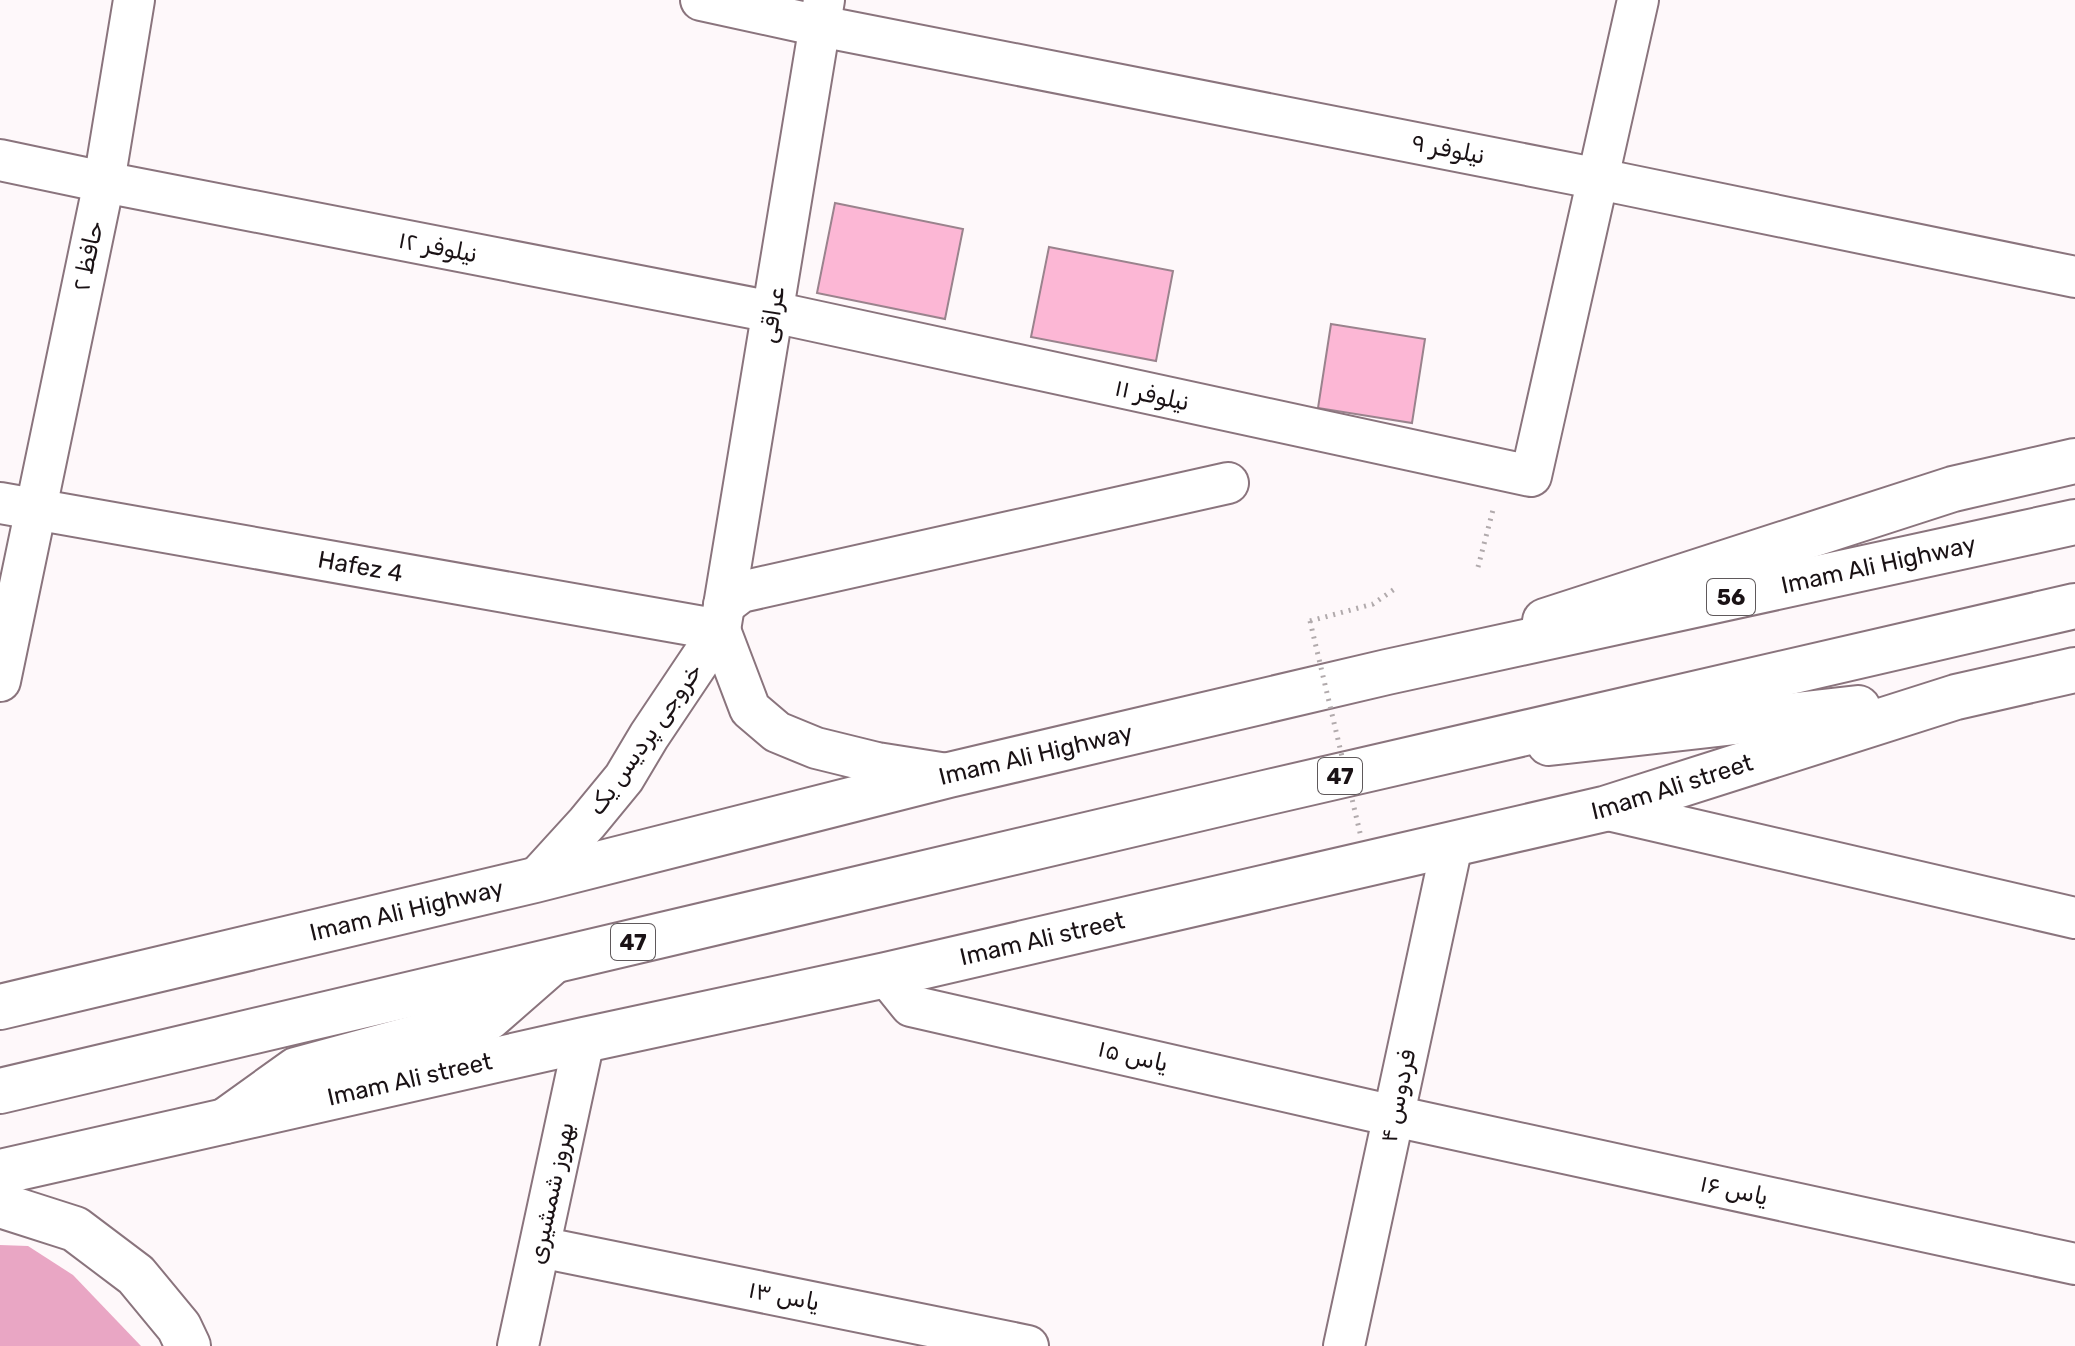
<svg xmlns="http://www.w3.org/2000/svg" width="2075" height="1346" viewBox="0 0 2075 1346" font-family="Rubik,Cairo,sans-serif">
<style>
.forest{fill:#e9a6c4}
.building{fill:#fcb7d5;stroke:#9a838d;stroke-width:2}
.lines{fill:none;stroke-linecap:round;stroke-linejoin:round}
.minor-casing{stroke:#8a747d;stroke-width:44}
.major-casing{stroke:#8a747d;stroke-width:48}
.highway-casing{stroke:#8a747d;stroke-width:48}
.path{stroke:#b1aaac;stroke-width:5;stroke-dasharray:2 6;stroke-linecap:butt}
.minor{stroke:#fff;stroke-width:40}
.major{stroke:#fff;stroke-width:44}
.highway{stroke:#fff;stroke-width:44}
.path-bridge{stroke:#b1aaac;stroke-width:5;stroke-dasharray:2 6;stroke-linecap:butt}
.labels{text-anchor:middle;stroke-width:7;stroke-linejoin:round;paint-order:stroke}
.shield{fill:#fff;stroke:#5f595b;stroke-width:2}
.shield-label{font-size:22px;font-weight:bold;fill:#1a1215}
.street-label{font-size:24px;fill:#1a1215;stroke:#fff}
</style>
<rect width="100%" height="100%" fill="#fef8fa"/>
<path class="forest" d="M0 1245 28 1246 73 1275 141 1346H0Z"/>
<g class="building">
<path d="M835 203 963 229 945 319 817 293Z"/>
<path d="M1049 247 1173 271 1156 361 1031 337Z"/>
<path d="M1331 324 1425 339 1412 423 1318 408Z"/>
</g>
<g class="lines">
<g class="minor-casing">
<g id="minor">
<path d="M701 0 820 26 1599 179 2075 277"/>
<path d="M0 160 104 182 773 312 1531 476 1638 0"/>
<path id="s1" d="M0 503 720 630"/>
<path d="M724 605 741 592 1228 483"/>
<path d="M720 630 750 709 777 732 816 748 877 763 947 774"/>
<path d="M0 681 104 182 134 0"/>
<path d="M1604 809 2075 918"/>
<path d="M535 880 587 823 624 778 649 736 720 630 824 0"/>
<path d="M886 975 911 1006 1394 1116 2075 1264"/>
<path d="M540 1247 1028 1346"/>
<path d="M518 1346 584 1040"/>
<path d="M1344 1346 1452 845"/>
</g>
</g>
<g class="major-casing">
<g id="major">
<path d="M1545 621 1953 489 2075 461"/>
<path d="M1549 743 1858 708"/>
<path id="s2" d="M0 1172 584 1040 886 975 1604 809 1956 697 2075 670"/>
<path d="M0 1205 75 1229 136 1275 179 1327 188 1346"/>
</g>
</g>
<g class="highway-casing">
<g id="highway">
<path id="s3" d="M0 1007 535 880 949 775 1387 672 2075 522"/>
<path d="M0 1091 1265 793 2075 606"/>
<path d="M225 1121 296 1070 488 1018 551 963"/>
</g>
</g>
<g class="path">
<path d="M1478 567 1494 506"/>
<path d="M1310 621 1373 604 1396 588"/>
</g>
<use href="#minor" class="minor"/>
<use href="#major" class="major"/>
<use href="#highway" class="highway"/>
<path class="path-bridge" d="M1310 621 1361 837"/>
</g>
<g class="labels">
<g class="shield">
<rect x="1707" y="579" width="48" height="36" rx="6"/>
<rect x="1318" y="758" width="44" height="36" rx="6"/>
<rect x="611" y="924" width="44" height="36" rx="6"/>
</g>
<g class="shield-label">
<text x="1731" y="605">56</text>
<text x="1340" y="784">47</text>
<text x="633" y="950">47</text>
</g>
<g class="street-label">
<text transform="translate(1448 149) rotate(11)" y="8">نیلوفر ۹</text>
<text transform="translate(438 247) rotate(11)" y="8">نیلوفر ۱۲</text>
<text transform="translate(88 256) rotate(-78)" y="8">حافظ ۲</text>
<text transform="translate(772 315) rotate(-81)" y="8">عراقی</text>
<text transform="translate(1152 395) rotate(12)" y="8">نیلوفر ۱۱</text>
<text dy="8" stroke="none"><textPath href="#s3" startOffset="1930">Imam Ali Highway</textPath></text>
<text dy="8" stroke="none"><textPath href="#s1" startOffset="366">Hafez 4</textPath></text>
<text transform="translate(645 739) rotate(-55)" y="8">خروجی پردیس یک</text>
<text dy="8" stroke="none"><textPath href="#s3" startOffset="1066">Imam Ali Highway</textPath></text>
<text dy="8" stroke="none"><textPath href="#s2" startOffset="1716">Imam Ali street</textPath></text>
<text dy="8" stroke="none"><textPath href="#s3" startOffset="418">Imam Ali Highway</textPath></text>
<text dy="8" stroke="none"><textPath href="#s2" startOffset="1068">Imam Ali street</textPath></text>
<text transform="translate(1133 1056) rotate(13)" y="8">یاس ۱۵</text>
<text dy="8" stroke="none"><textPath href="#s2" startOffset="420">Imam Ali street</textPath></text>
<text transform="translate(1398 1096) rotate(-78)" y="8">فردوس ۴</text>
<text transform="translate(1734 1190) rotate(12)" y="8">یاس ۱۶</text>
<text transform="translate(551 1193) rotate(-78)" y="8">بهروز شمشیری</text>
<text transform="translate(784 1296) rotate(11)" y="8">یاس ۱۳</text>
</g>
</g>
</svg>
